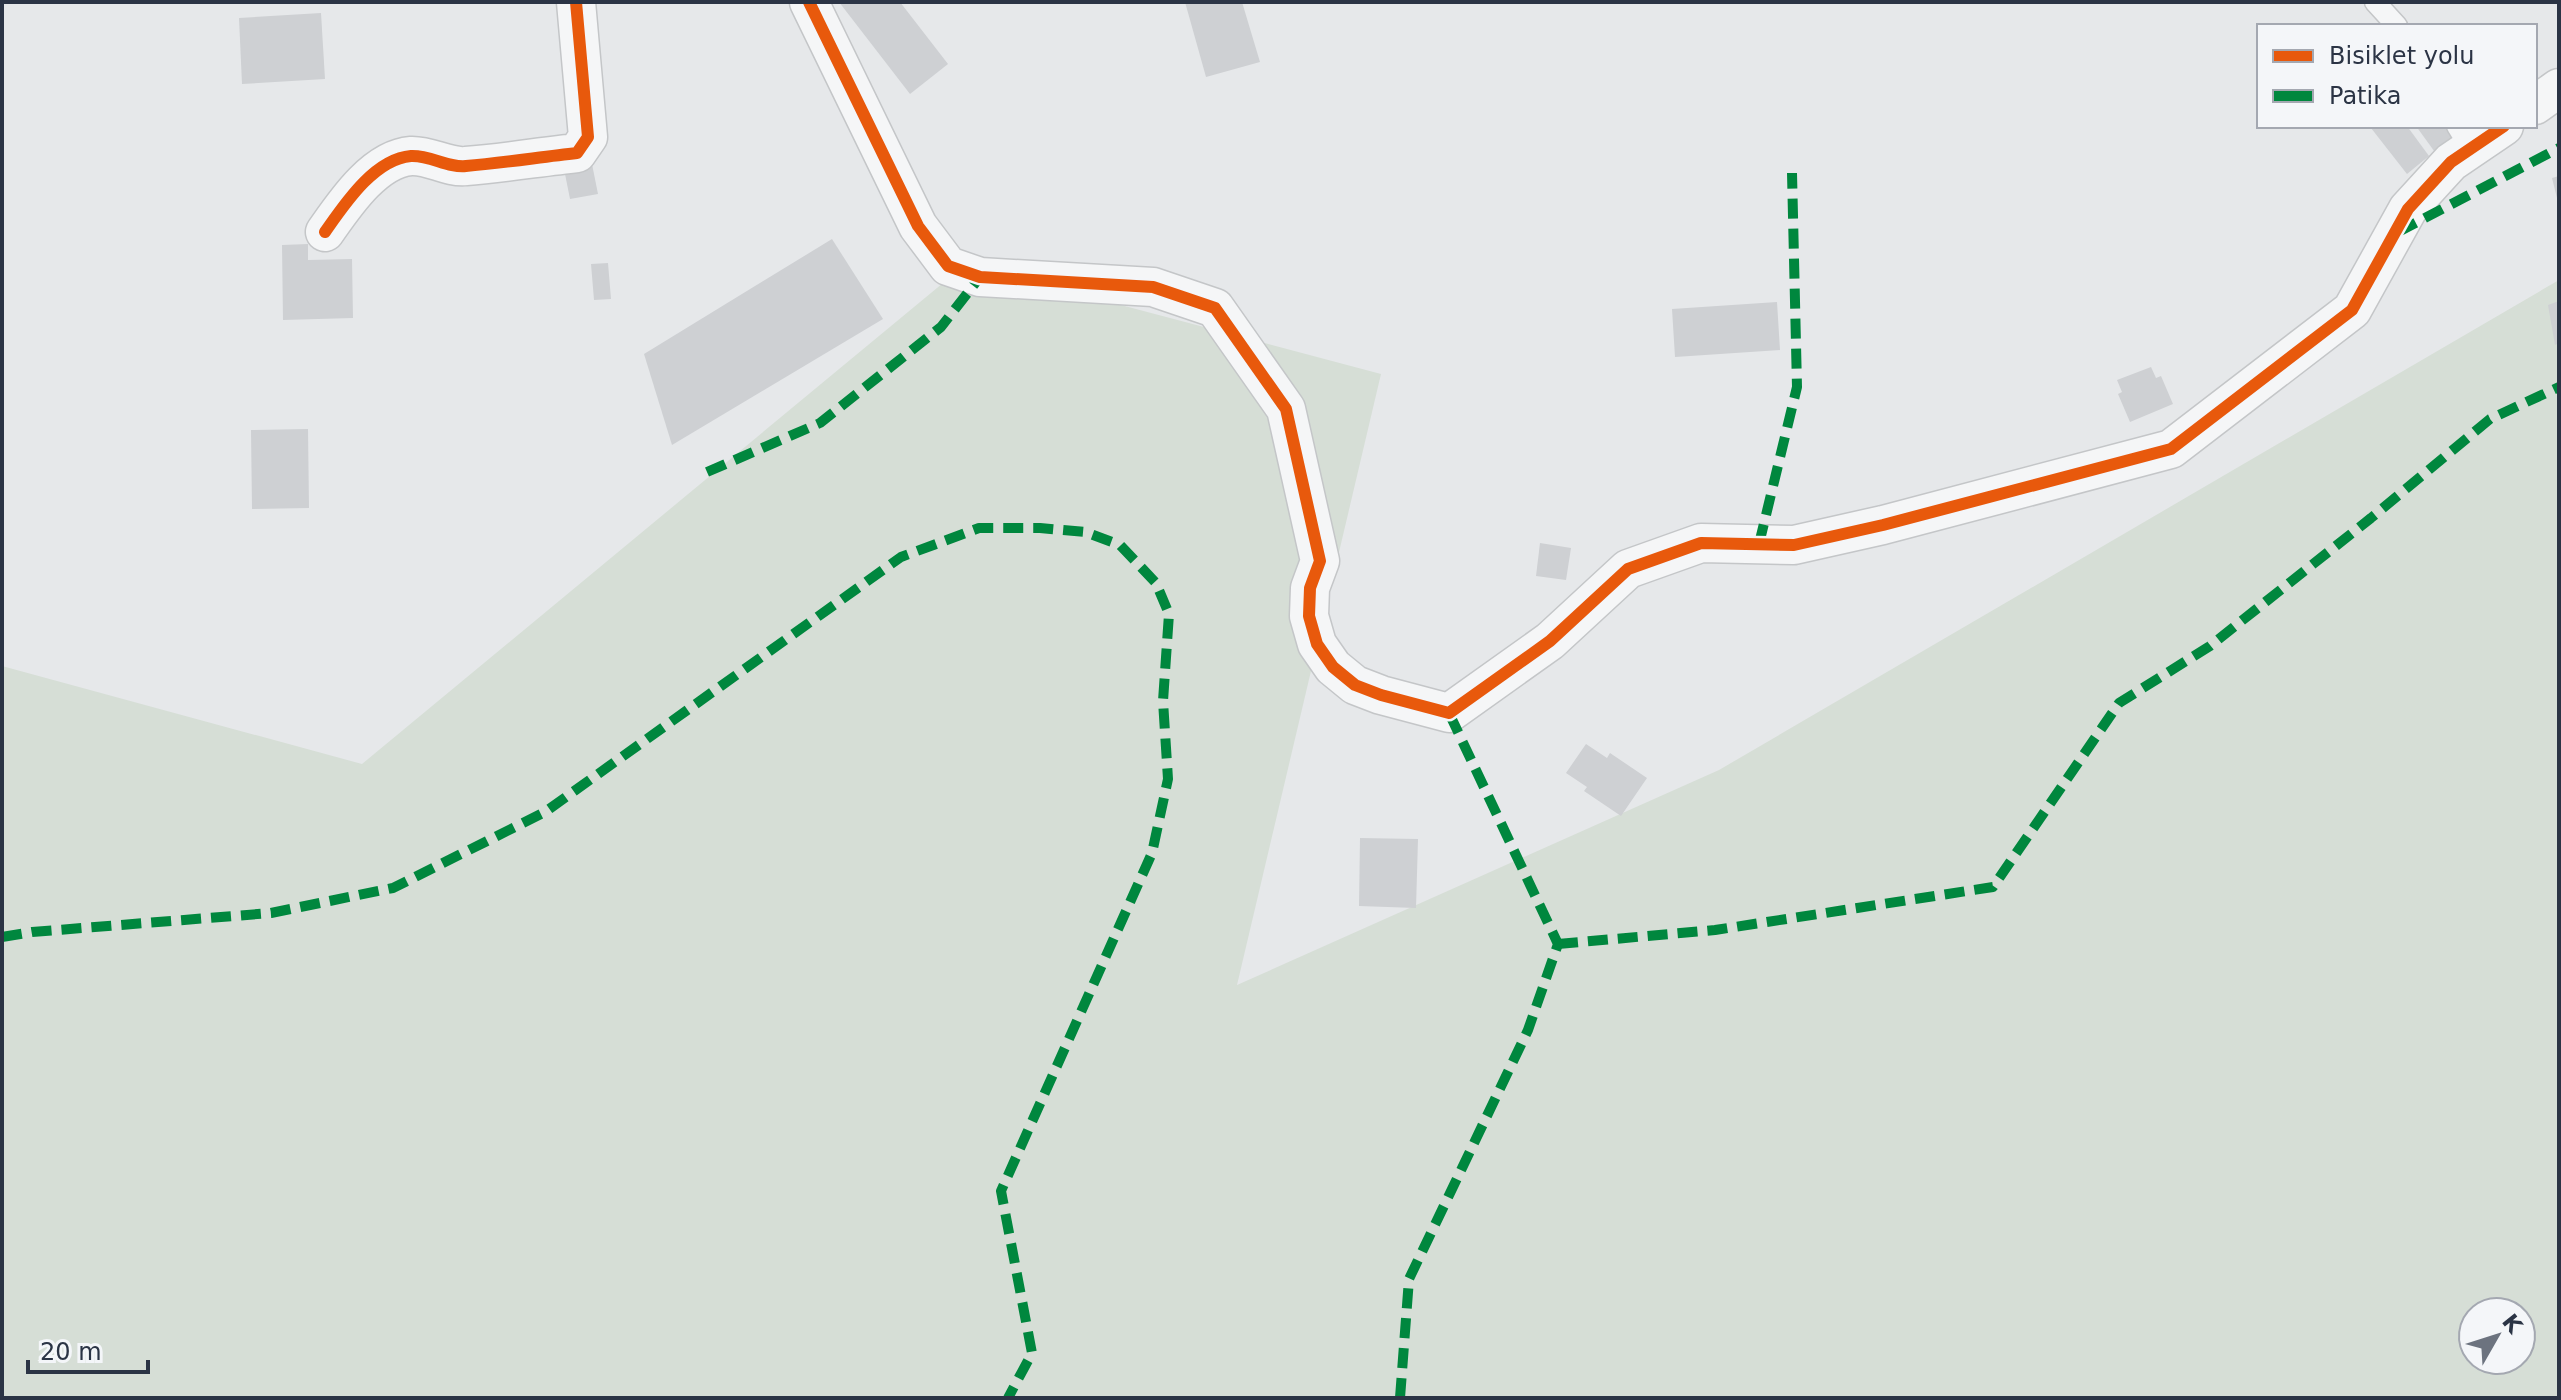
<svg xmlns="http://www.w3.org/2000/svg" width="2561" height="1400" viewBox="0 0 2561 1400" font-family="'DejaVu Sans',sans-serif">
<style>
.green{fill:#d6ded6;fill-rule:evenodd}
.building{fill:#ced0d3}
.lines{fill:none;stroke-linecap:round;stroke-linejoin:round}
.service-casing{stroke:#c4c6c8;stroke-width:23}
.minor-casing{stroke:#c4c6c8;stroke-width:41}
.service{stroke:#f5f6f7;stroke-width:20}
.minor{stroke:#f5f6f7;stroke-width:38}
.quiet{stroke:#00873e;stroke-width:10;stroke-dasharray:20 10;stroke-linecap:butt}
.cycleway-casing{stroke:#f4f6f9;stroke-width:17}
.cycleway{stroke:#e8590c;stroke-width:12}
</style>
<rect width="100%" height="100%" fill="#e6e8ea"/>
<path class="green" d="M966 264 1381 374 1237 985 1719 770 2559 280V1398H2V666L362 764ZM2473 1312H2521V1360H2473Z"/>
<g class="building">
<path d="M839 2H900L948 64 910 94Z"/>
<path d="M1185 2H1242L1260 62 1206 77Z"/>
<path d="M321 13 325 79 242 84 239 18Z"/>
<path d="M2374 126H2407L2429 156 2407 174 2371 128Z"/>
<path d="M2416 126H2449L2459 139 2437 155Z"/>
<path d="M592 164 598 194 570 199 564 169Z"/>
<path d="M2559 176V202H2558L2552 178Z"/>
<path d="M832 239 883 319 672 445 644 354Z"/>
<path d="M308 244V260L352 259 353 318 283 320 282 245Z"/>
<path d="M608 263 611 299 594 300 591 264Z"/>
<path d="M2559 301V343L2555 345 2548 305Z"/>
<path d="M1777 302 1780 350 1675 357 1672 309Z"/>
<path d="M2151 367 2156 378 2161 376 2173 404 2130 422 2118 394 2122 392 2117 380Z"/>
<path d="M308 429 309 508 252 509 251 430Z"/>
<path d="M1540 543 1571 548 1566 580 1536 576Z"/>
<path d="M1586 744 1607 758 1610 753 1647 778 1621 816 1584 791 1587 787 1566 773Z"/>
<path d="M1360 838 1418 839 1416 908 1359 906Z"/>
</g>
<g class="lines">
<g class="service-casing">
<g id="service">
<path d="M2375 2 2397 26"/>
<path d="M2457 126 2471 149"/>
</g>
</g>
<g class="minor-casing">
<g id="minor">
<path d="M809 2 918 226 948 266 980 277 1153 287 1215 308 1286 409 1320 561 1310 588 1309 616 1317 644 1333 667 1355 685 1381 695 1449 713 1550 641 1628 569 1701 543 1794 545 1883 525 2171 449 2352 310 2408 209 2451 162 2504 126"/>
<path d="M2535 105 2559 88"/>
<path d="M325 232C344 205 374 159 411 156 430 155 448 168 466 166 503 163 540 157 577 153L588 137 576 2"/>
</g>
</g>
<use href="#service" class="service"/>
<use href="#minor" class="minor"/>
<g class="quiet">
<path d="M2398 232 2559 148"/>
<path d="M707 472 820 423 941 327 980 277"/>
<path d="M1759 544 1797 387 1792 173"/>
<path d="M2 937 32 932 271 913 393 888 545 812 901 557 979 528H1040L1085 532 1120 545 1156 583 1169 614 1163 701 1168 779 1152 853 1001 1191 1032 1353 1008 1398"/>
<path d="M1558 944 1715 930 1993 887 2119 703 2210 646 2371 518 2490 419 2559 387"/>
<path d="M1400 1398 1409 1279 1528 1030 1558 944 1449 713"/>
</g>
<g class="cycleway-casing">
<g id="cycleway">
<path d="M809 2 918 226 948 266 980 277 1153 287 1215 308 1286 409 1320 561 1310 588 1309 616 1317 644 1333 667 1355 685 1381 695 1449 713 1550 641 1628 569 1701 543 1794 545 1883 525 2171 449 2352 310 2408 209 2451 162 2504 126"/>
<path d="M325 232C344 205 374 159 411 156 430 155 448 168 466 166 503 163 540 157 577 153L588 137 576 2"/>
</g>
</g>
<use href="#cycleway" class="cycleway"/>
</g>
<rect width="2561" height="1400" fill="none" stroke="#2b3445" stroke-width="8"/>
<rect x="2257" y="24" width="280" height="104" fill="#f4f6f9" stroke="#a4a8b1" stroke-width="2"/>
<rect x="2273" y="50" width="40" height="12" fill="#e8590c" stroke="#a4a8b1" stroke-width="2"/>
<text x="2329" y="64" font-size="24" fill="#2b3445">Bisiklet yolu</text>
<rect x="2273" y="90" width="40" height="12" fill="#00873e" stroke="#a4a8b1" stroke-width="2"/>
<text x="2329" y="104" font-size="24" fill="#2b3445">Patika</text>
<g transform="translate(2497 1336) rotate(51)"><circle r="38" fill="#f4f6f9" stroke="#a4a8b1" stroke-width="2"/>
<path d="M0-6L14 30L0 20L-14 30Z" fill="#6c737f"/>
<text y="-12" font-size="22" font-weight="bold" text-anchor="middle" fill="#2b3445">K</text>
</g>
<path d="M28 1360v12h120v-12" fill="none" stroke="#2b3445" stroke-width="4"/>
<text x="40" y="1360" font-size="24" fill="#2b3445" stroke="#f4f6f9" stroke-width="6" paint-order="stroke">20 m</text>
</svg>
